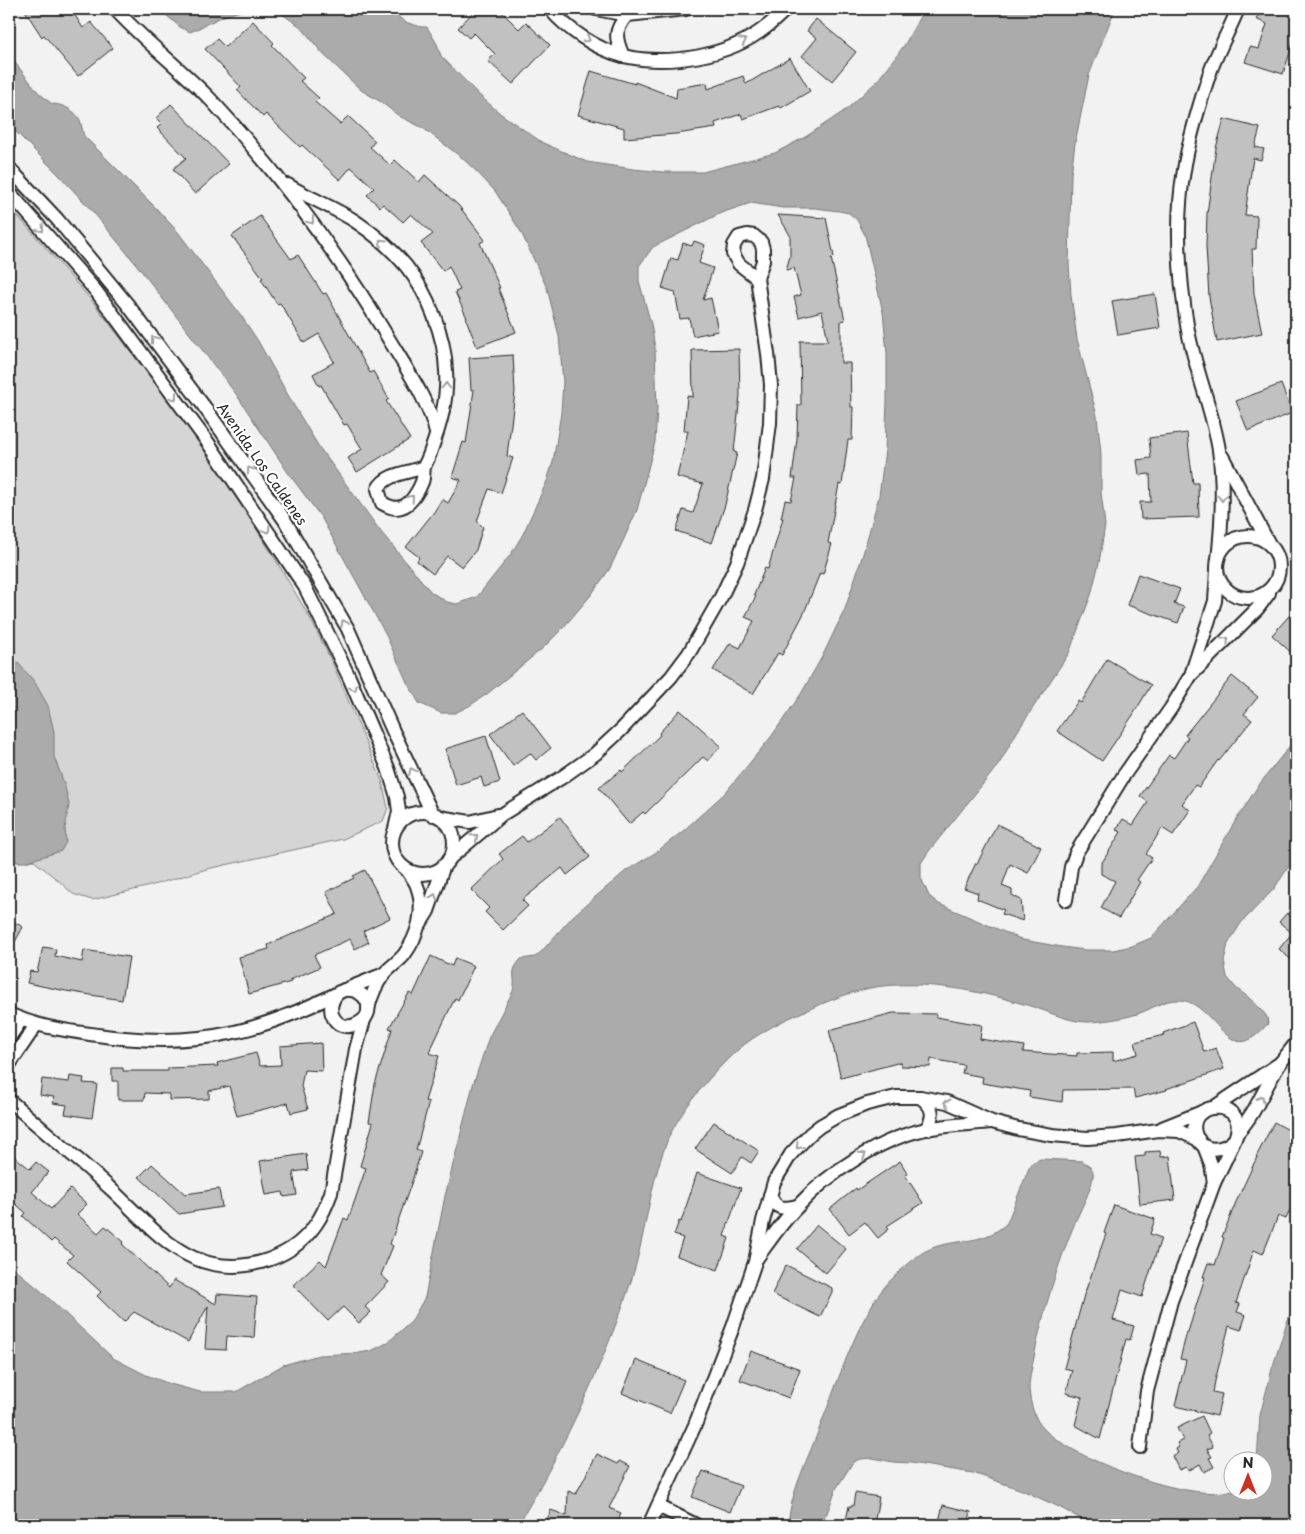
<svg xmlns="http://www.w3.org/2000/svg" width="1305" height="1534" viewBox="0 0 1305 1534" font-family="'Playpen Sans',sans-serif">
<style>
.green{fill:#d5d5d5;stroke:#808080}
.water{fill:#ababab;stroke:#787878}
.building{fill:#c1c1c1;stroke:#2b2b2b}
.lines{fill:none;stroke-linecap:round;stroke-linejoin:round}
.street-casing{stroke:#2b2b2b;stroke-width:16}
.street{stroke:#fff;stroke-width:12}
.oneway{stroke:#a0a0a0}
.labels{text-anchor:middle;stroke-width:4.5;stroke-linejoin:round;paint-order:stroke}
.street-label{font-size:14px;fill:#2b2b2b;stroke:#fff}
</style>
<rect width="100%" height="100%" fill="#f2f2f2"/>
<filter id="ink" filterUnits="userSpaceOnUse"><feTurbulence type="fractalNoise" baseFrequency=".02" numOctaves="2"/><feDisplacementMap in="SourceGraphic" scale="10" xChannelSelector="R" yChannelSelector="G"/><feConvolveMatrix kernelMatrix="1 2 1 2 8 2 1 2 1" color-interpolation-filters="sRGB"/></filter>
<g filter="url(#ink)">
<path class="green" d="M9 206 92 301 168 400 209 456 247 514 274 557 309 616 333 664 382 781 388 808 383 821 343 839 207 869 146 887 92 900 73 894 59 881 33 860 18 862 9 860Z"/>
<g class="water">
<path d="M159 9H249C237 12 224 15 213 21 205 24 199 29 190 32L180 27Z"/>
<path d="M275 9H388L405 22 421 27H427L437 44 441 56 479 95 501 114 543 143 587 162 633 169 663 172H703L775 153 807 136 847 109 875 83 893 61 905 44 924 9H1115L1089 75 1075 143 1071 174 1069 264 1071 295 1077 339 1097 416 1101 454V493L1105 525 1099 563 1091 595 1069 653 1017 732 999 764 929 851 921 863V878L929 896 939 904 1023 940 1062 947 1085 950H1113L1132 946 1151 938 1197 887 1233 825 1258 786 1296 738V856L1273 890 1241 923 1228 944 1224 961 1227 977 1236 988 1248 997 1261 1009 1267 1017 1268 1024C1261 1030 1255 1038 1246 1041 1224 1048 1207 1000 1179 1000 1163 999 1151 1010 1137 1014 1126 1018 1100 1022 1088 1022 1074 1022 1058 1016 1045 1011 1031 1006 1017 1002 1002 998 962 988 912 980 870 988 842 994 814 1007 787 1019 767 1029 748 1040 732 1055 709 1077 681 1110 668 1139 653 1175 648 1214 639 1252 635 1270 629 1288 623 1305 596 1380 559 1456 518 1525H9V1264L41 1291 113 1358 146 1375 170 1384 200 1392H236L283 1365 319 1355 359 1353 371 1351 387 1343 411 1322 425 1297 445 1196 473 1085 489 1037 513 991C517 975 508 974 521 959L535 957 541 952 573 916 627 870 655 853 683 831 725 793 771 737 801 694 823 655 845 609 863 554 879 496 885 450 887 401V353L883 312 865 235 857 220 849 213 839 211 815 208H783L751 203 721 213 653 247 639 266V281L651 324 655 348 657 409 655 442 637 510 623 541 609 570 591 595 563 628 543 648 487 694 469 706 455 713H441L419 703 407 682 385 633 321 517 289 474 236 394 136 264 94 213 58 174 9 125V55L38 92 52 104C62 104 75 110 80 120 82 125 82 131 84 136L154 206 178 232 240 314 258 341 293 404 319 447 381 532 431 592 447 602 457 604 477 597 511 554 523 534 547 481 553 462 561 413 563 382 559 336 547 288 521 232 495 191 477 172 461 157 423 128 399 116 381 102 361 90 323 54 301 27Z"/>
<path d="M9 653 34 681 48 706 54 732V757L64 783 69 804 65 829 66 842 61 851 25 862H18L9 860Z"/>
<path d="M1041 1159 1082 1161 1090 1166C1092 1169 1094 1172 1093 1176 1092 1189 1079 1212 1074 1225 1057 1266 1044 1309 1035 1352 1033 1364 1029 1377 1029 1389 1030 1402 1034 1419 1043 1428 1071 1459 1193 1504 1232 1490V1492H1262V1462L1257 1461 1260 1415 1272 1369 1287 1322 1296 1301V1525H1092L1059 1507 1022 1490 973 1473 911 1463 893 1462 873 1458 860 1459 853 1462 836 1489 827 1513 819 1525H788C791 1490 809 1457 821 1424 837 1384 850 1342 872 1305 881 1289 893 1277 907 1265 912 1261 917 1256 922 1253 950 1236 981 1248 1007 1223L1029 1168 1033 1162Z"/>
</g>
<g class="building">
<path d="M24 9H71L83 28 91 22 113 48 78 76 44 35 42 37Z"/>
<path d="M476 9H499L519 29 526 22 550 45 513 84 488 61 495 54 474 33 469 38 458 28Z"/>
<path d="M1262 9H1296V34L1283 74 1245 62 1250 47 1259 49 1267 24 1256 19Z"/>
<path d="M816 19 856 52 832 81 802 56 817 38 807 31Z"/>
<path d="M253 21 274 43 272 45 304 78 300 81 319 98 315 102 340 124 348 116 375 141 370 147 390 165 395 160 419 182 425 175 459 206 485 240 480 243 500 288H498L516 332 477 347 466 319 467 318 455 292 460 290 449 266 443 271 421 243 433 234 411 214 403 222 383 204 380 207 367 195 374 188 351 167 340 180 302 145 300 147 266 114 263 117 237 90 241 87 205 49 217 39 225 47Z"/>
<path d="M790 58 810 91 781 108 779 106 743 119 741 114 715 123 716 128 676 134 624 138V128L578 115 591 71 635 84V82L676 98 677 88 707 83 708 89 743 76 746 84Z"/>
<path d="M171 104 229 164 195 194 173 169 186 158 157 128 162 124 156 118Z"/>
<path d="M1224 119 1260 128 1255 147 1264 149 1261 160 1253 158 1245 215 1257 216 1256 249H1252L1254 294 1262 333 1217 342 1209 297 1206 246 1207 214 1216 148Z"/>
<path d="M778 215 826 218 834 257 831 258 845 320 841 321V363H850L851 407H853L852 440H848L842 485 839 484 828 543 832 544 823 574 820 573 804 613 782 655 778 653 753 694 713 670 730 643 740 648 754 621 745 617 756 596 754 595 765 568 768 569 783 518H781L785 500 791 501 796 478H792L797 439 798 405H801L800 341H828L822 311 799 317 794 297 801 295 794 268 786 270 790 256V235Z"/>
<path d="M260 216 291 259 298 255 323 294 326 293 370 373 373 371 389 399 386 401 410 439 357 472 348 458 362 449 347 424 344 425 321 385 319 386 313 374 334 362 319 334 304 343 280 303 277 304 261 279 263 278 232 236Z"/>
<path d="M694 241 705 245 699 263 713 268 703 300 711 298 718 331 693 336 689 318 680 319 675 292 662 288 671 258 678 260 683 243 692 246Z"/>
<path d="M1155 294 1160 328 1118 335 1112 301Z"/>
<path d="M739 349 740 395 734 452 737 453 725 505 712 543 676 531 683 510 693 513 703 484 677 477 688 431H684L687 396 693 397 692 350Z"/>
<path d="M513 355 515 392 507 456 513 458 501 493 489 489 477 521 483 527 476 550 462 567 447 556 433 574 417 561 419 557 406 547 434 512 442 499 448 503 461 480 452 477 463 442 466 443 474 390H471L469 358Z"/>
<path d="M1281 384 1292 413 1248 431 1236 401Z"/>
<path d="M1187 433 1193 483H1198L1199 517 1141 519 1140 502H1151L1150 474 1139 475 1137 460 1151 458 1149 438Z"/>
<path d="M1138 574 1180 589 1174 604 1184 607 1178 623 1127 605Z"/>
<path d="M1296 608V657L1272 635Z"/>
<path d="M1107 659 1151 685 1133 715 1102 761 1057 731 1078 701 1081 703Z"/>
<path d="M1232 676 1258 697 1244 714 1252 720 1219 761 1218 760 1199 787 1195 785 1182 804 1190 810 1173 835 1162 828 1146 854 1152 858 1137 880 1140 882 1119 918 1101 908 1115 881 1101 874V864L1121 832 1116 830 1123 819 1133 825 1148 802 1140 796 1169 755 1174 758 1188 737 1185 735Z"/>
<path d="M522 710 551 748 536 760 530 753 513 766 490 734Z"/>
<path d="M680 710 721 746 708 761 703 757 645 814 643 812 629 824 599 788 621 770 622 772 660 735 659 733Z"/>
<path d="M486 736 500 782 484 787 481 777 456 785 445 749Z"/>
<path d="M560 817 590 857 567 875 562 868 522 900 528 906 503 930 485 912 489 908 471 890 503 859 499 854 522 836 527 842Z"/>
<path d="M997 824 1041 847 1028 873 1010 864 1002 886 1012 890V895L1021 900 1023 921 1002 914 1004 910 977 899 978 893 964 888 976 863 977 864Z"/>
<path d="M365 870 390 918 363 931 369 942 355 949 350 939 314 955 320 967 290 980 291 982 249 994 239 957 269 949 268 945 337 914 326 892 354 878 353 876Z"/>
<path d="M1287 913 1296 921V964L1279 949 1292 933 1279 922Z"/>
<path d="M9 919 23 927 9 953Z"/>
<path d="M43 947 56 949 55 956 82 962 84 950 129 957 122 1000 66 991 27 983 30 971 37 972Z"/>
<path d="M431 956 452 966 455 958 474 966 458 1000 455 998 429 1053 439 1056 425 1101 429 1102 416 1150 421 1152 412 1181 390 1244 393 1246 381 1275 389 1282 365 1307 371 1312 359 1323 343 1307 328 1321 293 1285 320 1260 326 1266 344 1218 348 1220 366 1168 360 1166 373 1123 369 1122 375 1084 392 1029 389 1028 409 993 413 995Z"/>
<path d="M893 1013 936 1014V1017L982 1025 980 1039 1024 1046 1023 1052 1077 1056V1053L1113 1052V1061L1138 1054 1135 1042 1164 1035 1163 1033 1193 1022 1204 1052 1216 1048 1224 1069 1166 1089 1167 1090 1135 1098 1133 1089 1063 1090 1062 1102 1029 1097 1030 1091 982 1083 983 1077 962 1073 964 1065 931 1059 930 1067 901 1066V1062L841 1078 829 1030Z"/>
<path d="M321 1043 322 1071 304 1070 301 1086 308 1109 291 1113 288 1103 237 1116 229 1086 209 1091V1099L169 1100V1094L145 1093 144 1100H118V1081H112V1068H123V1071H168V1068L218 1066 217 1063 256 1053 260 1066 281 1065 280 1046Z"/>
<path d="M70 1076 84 1078 83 1083 97 1084 92 1118 65 1114 67 1105 53 1103 54 1097 40 1095 42 1079 69 1082Z"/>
<path d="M714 1122 759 1151 751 1163 742 1157 732 1173 695 1149Z"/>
<path d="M1274 1122 1296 1134V1197L1286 1219 1278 1216 1263 1254 1254 1250 1236 1303 1240 1304 1237 1312 1246 1315 1241 1330 1229 1326 1215 1381 1213 1392 1222 1394 1217 1416 1175 1406 1186 1360 1180 1359 1187 1332H1188L1205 1277H1203L1208 1263 1215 1265 1224 1238 1222 1237 1236 1202 1257 1157H1256Z"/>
<path d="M1160 1151 1161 1157 1170 1156 1175 1200 1140 1204 1135 1157 1145 1156V1152Z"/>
<path d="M9 1152 30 1169 36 1162 49 1172 32 1192 51 1209 70 1189 87 1204 77 1214 98 1233 105 1226 124 1242 122 1244 169 1288 174 1280 216 1304 217 1294 257 1297 254 1338 227 1336 226 1350 205 1349 208 1306 188 1342 134 1312 124 1322 97 1296 101 1292 67 1261 73 1255 54 1239 51 1242 23 1216 26 1213 9 1198Z"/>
<path d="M306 1154 308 1170 293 1172 297 1195 284 1197 283 1192 266 1195 260 1161Z"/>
<path d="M900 1161 908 1174 905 1175 923 1203 887 1226 889 1229 878 1238 865 1222 849 1234 830 1209 856 1188 857 1190Z"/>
<path d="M152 1164 185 1194 219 1189 222 1207 179 1214 139 1177Z"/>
<path d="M697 1173 741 1188 724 1236 729 1238 718 1270 677 1256 683 1238 674 1235 679 1221 681 1222Z"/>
<path d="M1114 1205 1155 1219 1150 1234 1161 1238 1142 1297 1122 1290 1113 1320 1134 1326 1130 1340 1126 1339 1100 1439 1075 1425 1082 1397 1066 1393 1072 1370 1064 1368 1084 1295 1106 1234 1104 1233Z"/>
<path d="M817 1225 846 1249 826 1273 797 1249Z"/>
<path d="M786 1265 832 1288V1292L820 1317 772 1294Z"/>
<path d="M751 1351 800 1369 789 1398 740 1380Z"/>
<path d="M636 1360 684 1380 670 1413 622 1393Z"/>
<path d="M1202 1416 1210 1433 1207 1435 1213 1447 1207 1449 1212 1457 1209 1458 1214 1467 1204 1472 1200 1464 1188 1471 1186 1467 1179 1470 1172 1456 1178 1453 1176 1449 1179 1447 1177 1443 1183 1440 1177 1428Z"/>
<path d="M597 1454 618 1464 620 1461 630 1466 609 1508 621 1513 617 1525H545L551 1510 567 1516 568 1491 576 1494Z"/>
<path d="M703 1471 741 1486 730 1512 692 1497Z"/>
<path d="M855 1493 879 1497 874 1525H845L849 1506H853Z"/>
<path d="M943 1505 971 1512 968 1525H938Z"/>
</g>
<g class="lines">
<g class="street-casing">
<g id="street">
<path d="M115 9C144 41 180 68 211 100 278 172 336 251 387 336 403 363 430 403 436 433"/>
<path d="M550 9C568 30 596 49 623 56 669 66 729 57 766 27 773 22 780 15 786 9"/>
<path d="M596 9 627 15 686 9"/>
<path d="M623 56C615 38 614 31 627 15"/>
<path d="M9 168 57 219 128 305 203 405 284 519 348 629 393 731 433 815"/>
<path d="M288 185C309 198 333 207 355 221 373 233 392 249 406 266 428 293 445 336 446 371 448 400 440 426 430 453 429 457 426 462 424 467 423 471 424 477 422 482 419 490 412 502 404 506 396 510 389 507 382 503L378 489C386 473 409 473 424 467"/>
<path d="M9 192 96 291 209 444 305 587 349 677 388 768 397 797 399 811 395 829"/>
<path d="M1222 456 1268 542"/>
<circle cx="1248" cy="567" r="31"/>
<path d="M1218 560C1222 523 1224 487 1219 450 1212 407 1194 368 1187 325 1179 275 1175 221 1184 170 1189 138 1199 106 1209 75 1217 52 1229 31 1238 9"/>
<path d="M1193 673 1258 608 1269 593"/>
<circle cx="423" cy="843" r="31"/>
<path d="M439 817 470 822 498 815"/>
<path d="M449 859 501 815 561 778 595 754 621 730 671 677 689 653 721 597 737 563 755 510 763 479 770 423 771 385 768 354 757 278 763 261V249L761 242 754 236 747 235 739 237 734 245 733 254 739 264 757 278"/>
<path d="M1066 900 1071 867 1076 853 1124 775 1171 708 1191 675 1215 601 1217 570"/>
<path d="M420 924 428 911 444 865"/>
<path d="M347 989 384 974"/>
<path d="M368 1009C371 996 376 984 384 974 390 967 398 962 404 955 418 936 426 910 417 886 415 880 410 875 407 870"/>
<path d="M9 1014C34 1026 62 1030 90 1034 136 1041 185 1043 230 1033 270 1025 308 1008 344 990 368 987 378 1015 357 1024 337 1034 321 1009 339 992"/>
<path d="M9 1038 21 1020"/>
<path d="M9 1065 36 1025"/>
<path d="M920 1097C934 1107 935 1116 926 1129"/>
<path d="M9 1100C43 1131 79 1159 112 1190 138 1214 162 1244 194 1258 236 1276 290 1262 316 1224 323 1214 327 1204 331 1193L356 1049 364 1020"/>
<path d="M1216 1106 1279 1064"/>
<path d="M1162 1128 1202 1112"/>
<path d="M1237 1133C1257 1112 1265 1085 1281 1062 1286 1056 1291 1050 1296 1043"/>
<path d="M1204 1146 1211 1164 1214 1183"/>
<path d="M770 1195C776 1210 783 1209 797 1206"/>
<path d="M757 1258C770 1240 782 1222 797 1207 829 1172 880 1139 926 1129 947 1125 970 1124 991 1122"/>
<path d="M1140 1447 1147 1391 1171 1301 1214 1183 1235 1139C1252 1097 1182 1099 1196 1136 1203 1154 1224 1151 1235 1139"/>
<path d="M658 1506 696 1525"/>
<path d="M649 1525 695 1425 733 1327 755 1262 763 1221 774 1182 791 1154 810 1134 820 1126 839 1115 867 1104 896 1097H920L947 1102 992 1122 1018 1129 1052 1135 1087 1138 1117 1136 1158 1130 1179 1131 1199 1140"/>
</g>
</g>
<use href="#street" class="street"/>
</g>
<defs><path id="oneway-chevron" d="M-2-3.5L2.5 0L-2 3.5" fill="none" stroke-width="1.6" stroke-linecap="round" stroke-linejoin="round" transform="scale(1.25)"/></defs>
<g class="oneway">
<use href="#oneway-chevron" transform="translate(587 39) rotate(32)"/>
<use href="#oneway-chevron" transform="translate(743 41) rotate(-27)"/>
<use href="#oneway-chevron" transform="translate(311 221) rotate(53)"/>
<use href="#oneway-chevron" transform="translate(41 229) rotate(49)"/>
<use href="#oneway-chevron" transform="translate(382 242) rotate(-137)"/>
<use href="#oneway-chevron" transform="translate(154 339) rotate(-127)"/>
<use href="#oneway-chevron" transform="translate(446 386) rotate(-90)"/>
<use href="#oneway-chevron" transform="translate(174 397) rotate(53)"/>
<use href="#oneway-chevron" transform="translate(250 470) rotate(-125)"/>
<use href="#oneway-chevron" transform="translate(411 498) rotate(-49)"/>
<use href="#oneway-chevron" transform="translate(1222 498) rotate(90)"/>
<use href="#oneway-chevron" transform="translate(267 530) rotate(56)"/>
<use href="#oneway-chevron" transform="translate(344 623) rotate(-119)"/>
<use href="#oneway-chevron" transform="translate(1226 640) rotate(-45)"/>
<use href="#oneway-chevron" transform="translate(354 688) rotate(66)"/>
<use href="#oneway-chevron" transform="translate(412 771) rotate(-116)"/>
<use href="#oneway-chevron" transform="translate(475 837) rotate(-39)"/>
<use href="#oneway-chevron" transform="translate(434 897) rotate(-70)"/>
<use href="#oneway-chevron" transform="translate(1261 1099) rotate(-61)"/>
<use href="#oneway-chevron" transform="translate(947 1103) rotate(-163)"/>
<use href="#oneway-chevron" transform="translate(799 1146) rotate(133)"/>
<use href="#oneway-chevron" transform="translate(863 1155) rotate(-31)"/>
</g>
</g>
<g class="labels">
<g class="street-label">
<text transform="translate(262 464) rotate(55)" y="5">Avenida Los Caldenes</text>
</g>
</g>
<rect width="1305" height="1534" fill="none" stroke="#fff" stroke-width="30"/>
<rect x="15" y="15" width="1275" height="1504" fill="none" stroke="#2b2b2b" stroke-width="2" filter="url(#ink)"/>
<g transform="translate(1248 1476)"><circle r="24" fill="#ffffff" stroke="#aaaaaa"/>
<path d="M0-4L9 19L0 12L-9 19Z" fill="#c8321e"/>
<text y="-8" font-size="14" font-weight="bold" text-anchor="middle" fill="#2b2b2b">N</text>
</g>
</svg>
